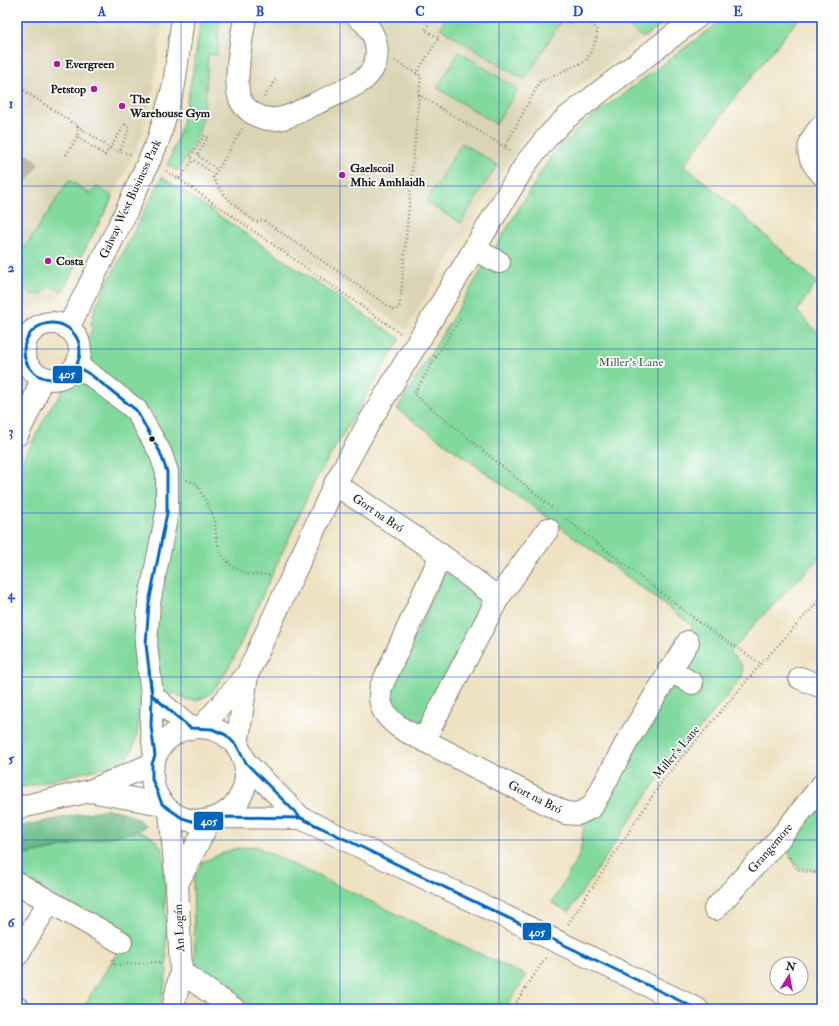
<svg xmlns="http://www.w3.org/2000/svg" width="839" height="1026" viewBox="0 0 839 1026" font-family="'IM FELL Double Pica',serif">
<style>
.built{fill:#dad4b4}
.green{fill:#81d99e;stroke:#4e7a5d}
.forest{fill:#68b985;stroke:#426a50}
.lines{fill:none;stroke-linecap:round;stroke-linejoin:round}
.minor-tunnel{stroke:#c4baa2;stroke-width:22;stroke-dasharray:22 11;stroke-linecap:butt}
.minor-casing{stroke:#857f70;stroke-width:24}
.path{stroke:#857f70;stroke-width:2.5;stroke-dasharray:1 3;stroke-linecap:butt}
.minor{stroke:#fff;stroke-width:22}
.bus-1-casing{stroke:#fff;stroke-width:6}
.bus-1{stroke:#0065bd;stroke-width:3}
.grid{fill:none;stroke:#1d4ed8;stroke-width:1;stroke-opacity:0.55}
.poi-dot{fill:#b5179e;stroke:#fff;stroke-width:1.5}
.bus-dot{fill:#1c1c1c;stroke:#fff;stroke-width:1.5}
.labels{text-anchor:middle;stroke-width:3.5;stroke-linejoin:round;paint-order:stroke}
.poi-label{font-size:12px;font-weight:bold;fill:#1c1c1c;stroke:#fff;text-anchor:start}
.street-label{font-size:12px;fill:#1c1c1c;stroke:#fff}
.park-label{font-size:12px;fill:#3f5e4a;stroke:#fff}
.line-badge{stroke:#fff;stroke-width:1.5}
.badge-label{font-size:11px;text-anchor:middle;font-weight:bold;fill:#fff}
.neatline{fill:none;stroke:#1d4ed8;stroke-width:1.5}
.grid-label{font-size:13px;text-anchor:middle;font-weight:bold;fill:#1d4ed8}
</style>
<rect width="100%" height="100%" fill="#fff"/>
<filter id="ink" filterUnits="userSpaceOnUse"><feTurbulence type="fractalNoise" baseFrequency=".025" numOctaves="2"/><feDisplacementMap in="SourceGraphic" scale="8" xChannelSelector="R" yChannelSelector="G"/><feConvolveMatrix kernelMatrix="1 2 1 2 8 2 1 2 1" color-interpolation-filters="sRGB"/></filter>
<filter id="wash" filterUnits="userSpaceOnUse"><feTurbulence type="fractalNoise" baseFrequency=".012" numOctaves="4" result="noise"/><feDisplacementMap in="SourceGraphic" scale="16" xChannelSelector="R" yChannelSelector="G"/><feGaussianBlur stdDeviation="0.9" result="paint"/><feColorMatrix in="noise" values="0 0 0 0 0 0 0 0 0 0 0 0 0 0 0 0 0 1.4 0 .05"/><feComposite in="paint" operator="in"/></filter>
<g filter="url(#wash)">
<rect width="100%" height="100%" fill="#eee2c3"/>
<g class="built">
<path d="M17 17H163L156 76 141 139 102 219 58 301 26 307 17 322Z"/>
<path d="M213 17H671L582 83 535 126 523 140 488 194 406 329 177 171 188 144Z"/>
</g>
<g class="green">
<path d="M202 17H220L217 55 208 54C206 84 207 120 192 148 188 156 182 163 177 171L167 165C189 115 192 70 202 17Z"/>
<path d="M446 17H563L525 80 440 28Z"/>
<path d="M616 17H671L643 38Z"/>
<path d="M726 17H800L741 90 684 165 727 201 817 282 797 311 822 337V555L756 623 730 653C739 661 745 664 742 677L653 786 569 912 552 903 580 854 584 824 652 712 674 686H677L689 670 688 660 700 642 688 632 693 626 543 514 397 409 551 156 583 124Z"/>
<path d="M459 52 518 89 496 124 437 88Z"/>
<path d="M462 143 497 165 461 223 426 202Z"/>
<path d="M162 177 400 339 314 483 234 658 219 683 209 695 197 700H186L175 693 138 713C139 731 136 752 121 763L25 787 20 786 17 778V479L25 467 21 463 52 405 58 399 93 328 91 325 95 307Z"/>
<path d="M69 180 90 194 96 186 113 197 62 292 50 286 43 293 33 295 17 282V260Z"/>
<path d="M446 572 453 574 479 598 482 602V609L423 720C408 730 394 710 387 698L443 574Z"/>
<path d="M822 796V871L799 868 792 860 784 842Z"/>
<path d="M132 831C147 831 161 841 164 856L167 970 160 1009H82L127 937 17 875V857Z"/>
<path d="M255 846 526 976 505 1009H255L199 970 195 964 193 885 195 875 202 862 233 849Z"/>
</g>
<path class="forest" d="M106 809C123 811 134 815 146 826L137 831 17 857V827Z"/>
</g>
<g filter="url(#ink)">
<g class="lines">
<path class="minor-tunnel" d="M17 166 29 176"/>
<g class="minor-casing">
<g id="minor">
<path d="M245 17C242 36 233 83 240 99 244 109 257 118 269 119 285 121 301 110 315 104 330 96 350 90 364 79 385 62 378 31 358 17"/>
<path d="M822 126C805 143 805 157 822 174"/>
<path d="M475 250 499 262"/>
<circle cx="52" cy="351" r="28"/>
<path d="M68 328 125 214 158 141 174 85 183 17"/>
<path d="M76 366 91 375 136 410 160 452 167 472V513L149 603 146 644 152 695 151 726 155 756"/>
<path d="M17 435 34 400 42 377"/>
<path d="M335 484 441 555 498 598"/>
<path d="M441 555 381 687C377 707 386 718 402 729L565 813 578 814 592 807 629 738 688 642"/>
<path d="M669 670 692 683"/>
<path d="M800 678 822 687"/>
<path d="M152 695 190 728"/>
<circle cx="199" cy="774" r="47"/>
<path d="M202 727 247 675"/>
<path d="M424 740 498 598 548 529"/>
<path d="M237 746 247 675 335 484 368 424 527 162 549 135 566 118 697 17"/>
<path d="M246 763 301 818 697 1009"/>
<path d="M90 791 162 804"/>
<path d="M17 808 90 791 152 764"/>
<path d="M170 811 177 884 181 972 173 1009"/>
<path d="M219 817 301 818"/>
<path d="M17 883 121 942"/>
<path d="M177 884 209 821"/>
<path d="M715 909 779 839 822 785"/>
<path d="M17 955 49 902"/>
<path d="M181 972 234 1009"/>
<path d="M17 1008 19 1009"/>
</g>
</g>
<g class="path">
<path d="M562 20 571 23 575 17"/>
<path d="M395 61 421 76 419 95"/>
<path d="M416 74 439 38 425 30 433 17"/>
<path d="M17 86 115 151 131 154"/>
<path d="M264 97 277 78"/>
<path d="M78 126 77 137 105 155 125 125 129 128 120 151"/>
<path d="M242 129 213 178C225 199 237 208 256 222L263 220 394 310 398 309 400 305 419 95 505 147"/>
<path d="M510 151 505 147 540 81 584 62C591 55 598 38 597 29L583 17"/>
<path d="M66 155 77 137"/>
<path d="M166 171 179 179 193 160"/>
<path d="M215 175 190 157 205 135 208 138 197 155 218 170"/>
<path d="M179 179 400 333"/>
<path d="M433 355 436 357 414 394 554 509"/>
<path d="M436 357 460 319"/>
<path d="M17 464 22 453"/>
<path d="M187 480 197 484 215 519 216 536 221 554 233 567 248 574 271 575"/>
<path d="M566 519 700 623 761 664"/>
<path d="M789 857C800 877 802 869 822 874"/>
<path d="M568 924 663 780 761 664 822 597"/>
<path d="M113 959V965L161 962"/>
<path d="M512 1009 546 957"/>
</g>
<use href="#minor" class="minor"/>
<g class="bus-1-casing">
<g id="bus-1">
<circle cx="52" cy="351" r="28"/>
<path d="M76 366 91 375 136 410 160 452 167 472V513L149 603 146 644 152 695 151 726 155 756 152 764V779L162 804 182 818 195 822 209 821 219 817 301 818 697 1009"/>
<path d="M149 672 152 695 190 728 212 729 226 735 237 746 246 763 301 818 319 827"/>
</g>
</g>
<use href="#bus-1" class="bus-1"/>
</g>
</g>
<path class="grid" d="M181 17V1009M340 17V1009M499 17V1009M658 17V1009M17 186H822M17 349H822M17 513H822M17 677H822M17 840H822"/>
<g class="poi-dot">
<circle cx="57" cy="64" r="4"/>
<circle cx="94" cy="89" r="4"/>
<circle cx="122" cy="106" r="4"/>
<circle cx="342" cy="175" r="4"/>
<circle cx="48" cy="261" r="4"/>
</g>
<circle class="bus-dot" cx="152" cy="439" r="3.5"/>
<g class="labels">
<g class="poi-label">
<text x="65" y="68">Evergreen</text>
<text x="86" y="93" text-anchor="end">Petstop</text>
<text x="130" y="103">The<tspan x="130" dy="14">Warehouse Gym</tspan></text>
<text x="350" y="172">Gaelscoil<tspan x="350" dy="14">Mhic Amhlaidh</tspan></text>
<text x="56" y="265">Costa</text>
</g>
<g class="street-label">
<text transform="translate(130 199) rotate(-65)" y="4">Galway West Business Park</text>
<text transform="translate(378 513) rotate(34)" y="4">Gort na Bró</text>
<text transform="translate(676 752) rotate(-50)" y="4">Miller's Lane</text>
<text transform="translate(535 797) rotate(27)" y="4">Gort na Bró</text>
<text transform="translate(770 848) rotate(-49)" y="4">Grangemore</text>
<text transform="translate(179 928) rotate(-93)" y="4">An Logán</text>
</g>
<g class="park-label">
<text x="631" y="366">Miller's Lane</text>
</g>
</g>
<g class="line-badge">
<rect x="52" y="365" width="31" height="19" rx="4" fill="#0065bd"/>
<rect x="193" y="811" width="31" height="20" rx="4" fill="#0065bd"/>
<rect x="522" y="922" width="30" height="19" rx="4" fill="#0065bd"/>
</g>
<g class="badge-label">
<text x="67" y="378">405</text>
<text x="209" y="825">405</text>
<text x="537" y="936">405</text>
</g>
<rect width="839" height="1026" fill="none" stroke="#fff" stroke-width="44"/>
<g transform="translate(789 976) rotate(11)"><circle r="19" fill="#ffffff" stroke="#a4a4a4"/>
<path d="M0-3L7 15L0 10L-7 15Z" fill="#b5179e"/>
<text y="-6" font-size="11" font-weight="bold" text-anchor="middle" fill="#1c1c1c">N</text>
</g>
<rect x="22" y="22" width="795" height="982" class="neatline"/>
<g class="grid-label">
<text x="102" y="16">A</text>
<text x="260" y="16">B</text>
<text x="420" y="16">C</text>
<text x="578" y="16">D</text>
<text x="738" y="16">E</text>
<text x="11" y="108">1</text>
<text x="11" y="272">2</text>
<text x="11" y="436">3</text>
<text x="11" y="599">4</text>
<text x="11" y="763">5</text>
<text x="11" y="927">6</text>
</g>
</svg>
